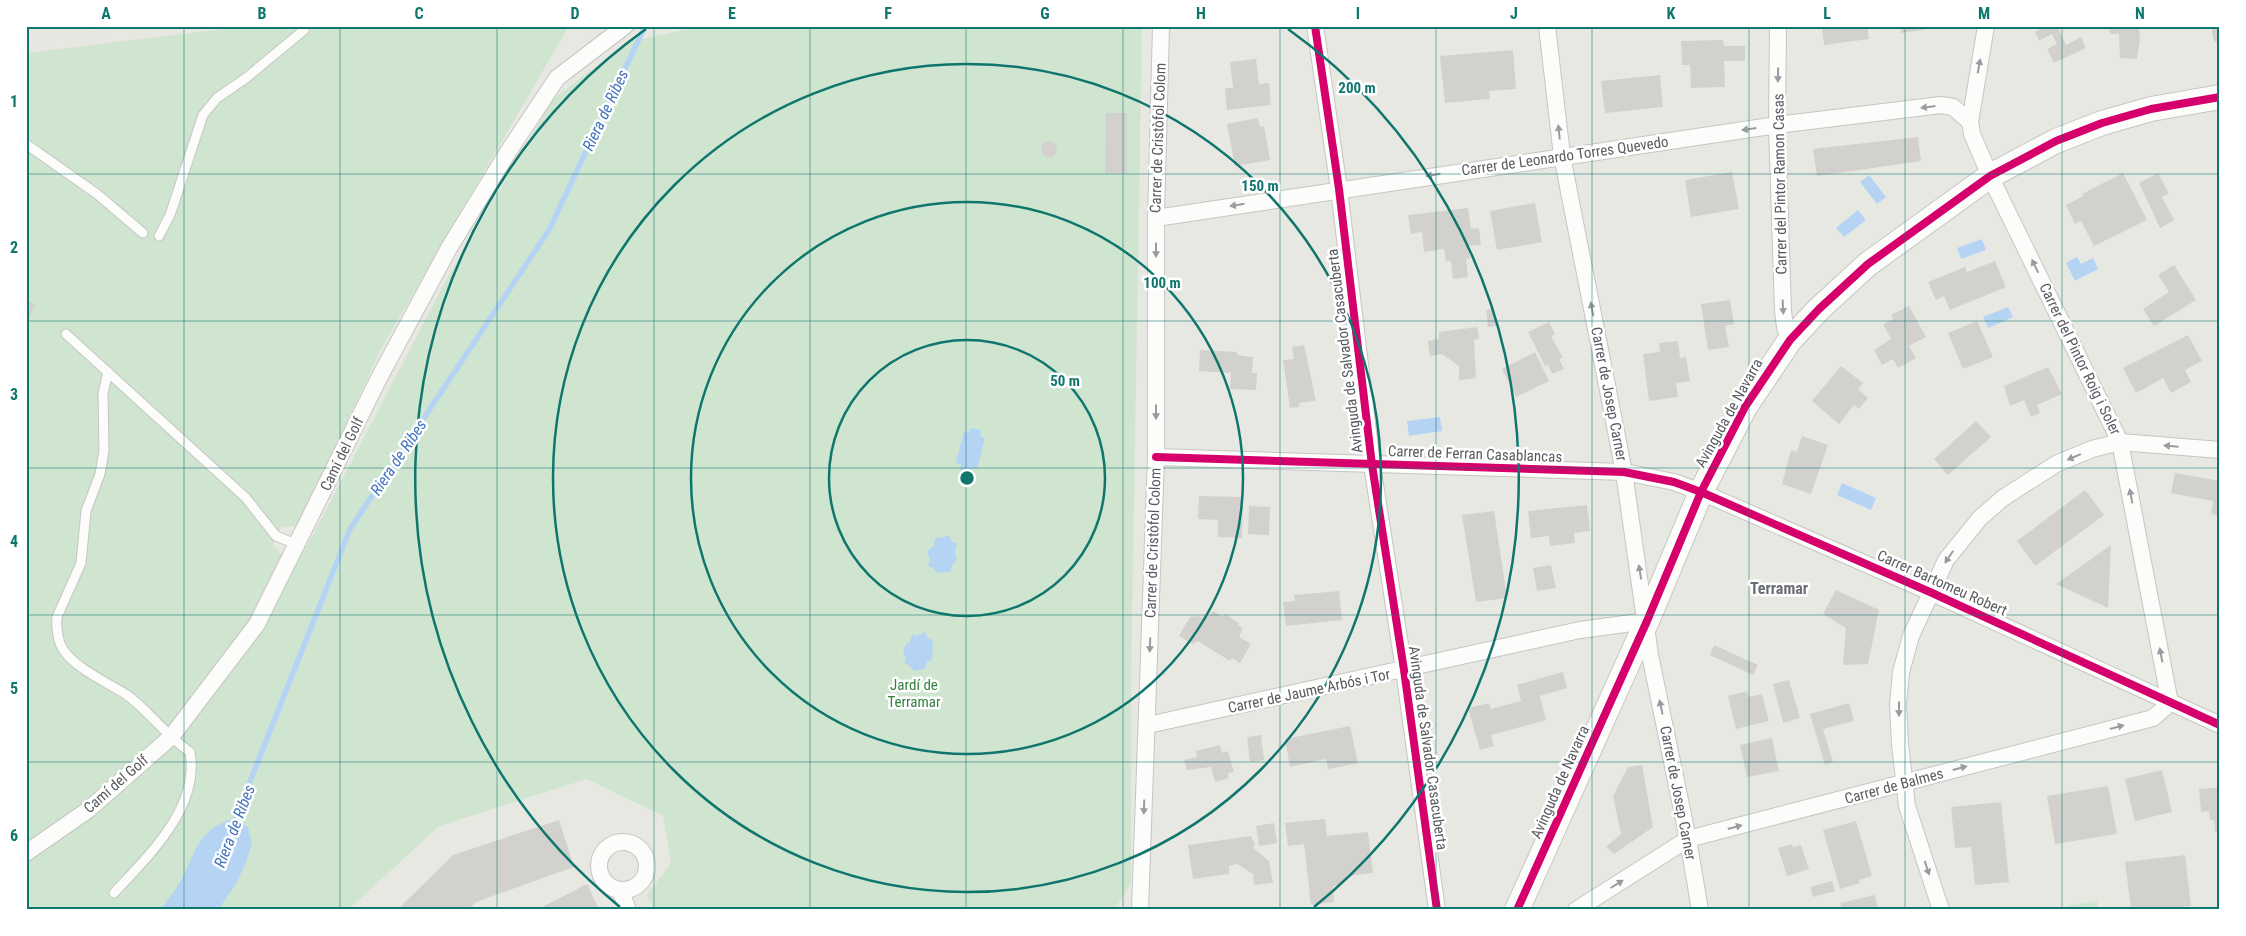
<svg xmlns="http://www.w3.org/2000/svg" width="2246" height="936" viewBox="0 0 2246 936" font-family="'Roboto Condensed',sans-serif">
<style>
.green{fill:#d0e5d0}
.water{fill:#b5d4f4}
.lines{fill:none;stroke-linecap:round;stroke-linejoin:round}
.stream{stroke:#b5d4f4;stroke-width:5.5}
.building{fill:#d2d1ce}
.lane-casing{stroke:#c5c5c3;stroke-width:11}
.street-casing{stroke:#c5c5c3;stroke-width:18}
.secondary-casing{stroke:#c5c5c4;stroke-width:26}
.lane{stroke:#fcfcfb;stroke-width:9}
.street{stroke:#fcfcfb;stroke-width:16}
.secondary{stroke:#fcfcfb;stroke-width:24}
.rail{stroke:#e1e1e0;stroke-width:4;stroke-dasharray:1 6;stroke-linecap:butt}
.cycleway-casing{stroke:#fff;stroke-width:11}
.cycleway{stroke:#d6006c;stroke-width:8}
.oneway{fill:#9a9b9e}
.grid{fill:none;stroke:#0f766e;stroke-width:1;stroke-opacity:0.55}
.ring{fill:none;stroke:#0f766e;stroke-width:2.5}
.labels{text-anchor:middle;stroke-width:5;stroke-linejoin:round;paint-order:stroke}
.street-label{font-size:15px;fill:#595b60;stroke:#fff}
.park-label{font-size:15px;fill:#378141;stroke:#fff}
.water-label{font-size:16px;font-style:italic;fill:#4474bd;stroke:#fff}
.neighbourhood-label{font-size:16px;font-weight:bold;fill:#6a6d72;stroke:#fff}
.centre{fill:#0f766e;stroke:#fff;stroke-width:2.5}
.ring-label{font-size:15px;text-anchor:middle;font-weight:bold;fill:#0f766e;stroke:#fff;stroke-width:5;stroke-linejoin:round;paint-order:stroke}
.neatline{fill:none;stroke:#0f766e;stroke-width:2}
.grid-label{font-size:16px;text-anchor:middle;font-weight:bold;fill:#0f766e}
</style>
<rect width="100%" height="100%" fill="#e8e8e3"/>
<g class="green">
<path d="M248 26H569L380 351 299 526 281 527 273 546 284 556 246 628 165 733 96 798 26 846V53Z"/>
<path d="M702 26H1142L1131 681V884L1114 910H654L647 895 671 863 663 816 587 779 439 826 348 910H26V857L135 777 262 628 324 514 445 282 553 99 628 42Z"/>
<path d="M2097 901 2098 910H2068L2067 906Z"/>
</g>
<g class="water">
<path d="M1869 175 1886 197 1877 204 1860 182Z"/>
<path d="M1858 210 1866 220 1844 237 1836 228Z"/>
<path d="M1982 239 1986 250 1961 259 1957 248Z"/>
<path d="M2077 257 2081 264 2093 258 2098 269 2075 281 2066 263Z"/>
<path d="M2008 307 2013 317 1988 328 1983 317Z"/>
<path d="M1440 417 1442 431 1409 436 1407 421Z"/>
<path d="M970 428 981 430 980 436 985 438 977 469 972 468 971 473 960 470 961 464 956 463 964 431 969 432Z"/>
<path d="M1842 483 1876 498 1871 510 1837 495Z"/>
<path d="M949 535 952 542 957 543 955 553 957 559 952 565 950 572 938 573 933 568 928 566 930 558 927 553 930 548 933 547 936 537 941 538Z"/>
<path d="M925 632 929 639 933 640 932 660 927 662 925 669 914 671 909 665 904 663 906 657 903 652 906 644 910 642 912 634 917 636Z"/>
<path d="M228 820H235L248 827 252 843 246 862 236 884 218 910H160C167 900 175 891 181 880 196 853 195 834 228 820Z"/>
</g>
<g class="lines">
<path class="stream" d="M232 827 350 529 549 230 645 26"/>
</g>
<g class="building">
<path d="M1822 26H1867L1869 39 1824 45Z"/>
<path d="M1900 26H1942V27L1901 33Z"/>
<path d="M2046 26H2057L2066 45 2081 37 2086 48 2054 63 2047 49 2057 44 2052 34 2039 41 2035 32Z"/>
<path d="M2107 26H2139L2140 39 2137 59 2120 58 2119 34H2111Z"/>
<path d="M2211 26H2220V41L2214 42Z"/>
<path d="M1723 40 1724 46H1745V61H1724L1725 87 1691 88 1690 65H1682L1681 41Z"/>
<path d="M1513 50 1516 89 1489 91 1490 99 1445 103 1440 56Z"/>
<path d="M1256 59 1259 84 1269 83 1271 105 1227 110 1225 88H1233L1230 62Z"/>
<path d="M1660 75 1663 107 1605 113 1601 81Z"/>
<path d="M1106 113H1127V174L1105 173Z"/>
<path d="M1258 118 1260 127 1264 126 1270 160 1235 166 1227 124Z"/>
<path d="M1918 137 1921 161 1817 176 1813 149Z"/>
<circle cx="1049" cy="149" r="8"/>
<path d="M1732 172 1739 209 1691 217 1685 180Z"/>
<path d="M2123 173 2147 220 2094 246 2081 221 2075 224 2066 205 2083 196 2082 194Z"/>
<path d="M2158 173 2169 194 2162 197 2174 220 2160 228 2139 183Z"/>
<path d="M1535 203 1542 242 1497 250 1490 211Z"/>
<path d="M1468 208 1471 229 1479 228 1481 245 1468 246 1470 259H1466L1468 277 1453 279 1451 261H1446L1444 249 1424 252 1422 232 1411 234 1408 215Z"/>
<path d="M1995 261 2006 287 1950 310 1944 296 1936 300 1928 282 1965 267 1967 272Z"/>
<path d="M2174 265 2196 300 2154 326 2143 309 2169 292 2158 275Z"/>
<path d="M26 300 35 304 26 326Z"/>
<path d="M1730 300 1734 324 1725 326 1729 347 1708 350 1701 304Z"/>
<path d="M1909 306 1926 337 1909 346 1916 358 1898 368 1893 359 1882 365 1874 350 1891 339 1883 324 1893 319 1891 315Z"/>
<path d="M1494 309 1497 326 1488 327 1486 310Z"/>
<path d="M1977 321 1993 357 1963 369 1948 333Z"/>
<path d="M1549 322 1555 334 1551 336 1563 358 1559 359 1564 369 1552 374 1548 365 1545 366 1528 332Z"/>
<path d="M1477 327 1479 339 1474 340 1476 378 1459 380V366L1442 354 1430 356 1428 341 1439 339V332Z"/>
<path d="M2188 335 2202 361 2185 370 2191 382 2171 393 2163 378 2136 393 2123 368Z"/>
<path d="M1678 341 1680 358 1686 357 1690 381 1676 383 1678 397 1649 401 1643 354 1660 352 1659 343Z"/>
<path d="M1304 345 1316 401 1299 403V407L1290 408 1283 360 1294 359 1292 347Z"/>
<path d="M1200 350 1237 352V355L1253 357 1252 373H1257L1256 390 1230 389 1231 373 1199 371Z"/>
<path d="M1535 352 1549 381 1516 397 1502 369Z"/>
<path d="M1841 366 1863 383 1858 389 1868 398 1859 409 1854 405 1839 424 1812 401Z"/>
<path d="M2048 367 2062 394 2037 405 2040 413 2031 417 2024 400 2010 406 2004 386Z"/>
<path d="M1976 421 1991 437 1948 475 1934 459Z"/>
<path d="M1802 436 1828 445 1811 494 1782 484 1791 450 1797 452Z"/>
<path d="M2175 473 2220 481V516L2211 514 2213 501 2171 493Z"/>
<path d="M2085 490 2104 515 2035 566 2017 541Z"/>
<path d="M1199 496 1243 497 1242 538 1218 537V520L1198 519Z"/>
<path d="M1587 505 1590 531 1574 533 1575 543 1550 546 1549 536 1531 538 1528 511Z"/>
<path d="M1249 506 1270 507 1269 535 1248 534Z"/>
<path d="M1494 511 1507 598 1476 602 1462 515Z"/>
<path d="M2111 545 2108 608 2056 584Z"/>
<path d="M1551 565 1556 588 1537 591 1533 568Z"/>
<path d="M1836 590 1879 610 1868 664 1843 665 1846 628 1823 614Z"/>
<path d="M1339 591 1342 620 1286 626 1283 602 1295 601 1294 595Z"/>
<path d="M1213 611 1223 617 1225 614 1239 623 1238 625 1243 628 1239 637 1251 644 1240 663 1232 658 1230 661 1198 641 1192 644 1179 636 1190 617 1199 616 1202 618 1205 614 1209 616Z"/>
<path d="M1714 645 1758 665 1753 675 1710 655Z"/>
<path d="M1563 672 1567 688 1540 696 1546 720 1491 735 1494 746 1480 750 1468 708 1489 703 1491 709 1521 701 1517 685Z"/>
<path d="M1789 680 1800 718 1783 723 1773 684Z"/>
<path d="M1747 691 1748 697 1762 694 1769 721 1736 729 1728 696Z"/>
<path d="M1849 703 1854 721 1823 729 1833 762 1825 765 1810 714Z"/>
<path d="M1350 726 1358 763 1328 769 1326 759 1290 767 1285 739Z"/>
<path d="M1261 735 1264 760 1250 762 1247 737Z"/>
<path d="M1772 738 1779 771 1747 777 1740 745Z"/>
<path d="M1220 745 1222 753 1228 751 1234 772 1228 773 1229 778 1215 782 1211 767 1187 770 1184 760 1197 757 1196 751Z"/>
<path d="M1642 765 1653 827 1614 854 1606 847 1621 834 1613 796 1628 767Z"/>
<path d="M2162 770 2172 812 2135 821 2125 779Z"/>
<path d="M2108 786 2117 834 2055 844 2047 796Z"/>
<path d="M2220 787V831L2215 832 2214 820H2210L2209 811 2201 812 2199 789Z"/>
<path d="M2001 802 2009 882 1975 885 1971 847 1955 848 1951 807Z"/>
<path d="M1325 819 1327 836 1368 832 1373 873 1348 876 1342 885 1333 886 1334 902 1311 905 1304 844 1288 846 1285 823Z"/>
<path d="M559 820 574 867 476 902 468 910H397L453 855Z"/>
<path d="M1856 821 1872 876 1859 880 1860 883 1840 889 1823 830Z"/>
<path d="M1274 823 1277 843 1259 846 1256 826Z"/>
<path d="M1251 836 1255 845 1253 848 1269 861 1273 883 1254 885 1253 874 1237 864 1229 866V874L1193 879 1188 845Z"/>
<path d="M1792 844 1793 847 1801 845 1809 869 1787 876 1778 848Z"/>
<path d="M2185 855 2191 906 2156 910H2131L2125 862Z"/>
<path d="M1832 881 1835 891 1813 897 1810 887Z"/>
<path d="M587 884 599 910H541L540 908Z"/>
<path d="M1875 895 1878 910H1842L1840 903Z"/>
</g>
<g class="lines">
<g class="lane-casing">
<g id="lane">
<path d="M26 144 97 194 143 233"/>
<path d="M159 236 170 215 203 115 217 98 246 78 304 30V26"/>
<path d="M66 334 246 498 276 536 298 545"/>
<path d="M108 372 103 393 104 451 100 474 86 511 81 563 57 617C56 627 58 643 64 651 78 670 107 682 127 695 149 711 166 736 190 752 200 808 148 856 114 893"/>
</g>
</g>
<g class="street-casing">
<g id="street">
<path d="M1315 26 1339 189 1372 465 1404 670 1437 910"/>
<path d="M1547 26 1562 156 1624 472 1650 655 1688 839 1700 910"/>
<path d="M1778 26 1777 125 1783 311 1785 327 1790 340"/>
<path d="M1986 26 1970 122 1972 134 1990 176 2120 442 2170 703"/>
<path d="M1156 218 1777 125 1941 105 1953 107 1970 122"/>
<path d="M1156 457 1624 472 1674 482 1701 492 1930 592 2220 725"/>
<path d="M1148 725 1580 630 1647 621"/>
<circle cx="623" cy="866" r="24"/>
<path d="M26 853 88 810 171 737 257 624 379 378 449 248 508 152 557 78 625 26"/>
<path d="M620 890 628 910"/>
<path d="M1140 910 1156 457V218L1161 26"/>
<path d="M1576 910 1688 839 2153 718 2170 703"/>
<path d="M1941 910 1907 806 1900 744 1898 705 1901 672 1911 636 1946 560 1980 518 2003 498 2056 464 2092 449 2120 442 2220 450"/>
</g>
</g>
<g class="secondary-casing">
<path id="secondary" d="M1517 910 1647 621 1701 492 1745 407 1790 340 1819 309 1868 264 1990 176 2056 141 2102 123 2151 109 2220 97"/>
</g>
<use href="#lane" class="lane"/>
<use href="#street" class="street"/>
<use href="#secondary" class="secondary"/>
<g class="rail">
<path d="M26 32 69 26"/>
<path d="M26 43 145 26"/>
</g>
<g class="cycleway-casing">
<g id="cycleway">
<path d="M1315 26 1339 189 1372 465 1404 670 1437 910"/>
<path d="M1156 457 1624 472 1674 482 1701 492 1930 592 2220 725"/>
<path d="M1517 910 1647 621 1701 492 1745 407 1790 340 1819 309 1868 264 1990 176 2056 141 2102 123 2151 109 2220 97"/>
</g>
</g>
<use href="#cycleway" class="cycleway"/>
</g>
<defs><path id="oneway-solid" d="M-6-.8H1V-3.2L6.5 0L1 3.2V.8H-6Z" transform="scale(1.25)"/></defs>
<g class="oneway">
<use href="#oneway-solid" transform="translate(1979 66) rotate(-80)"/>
<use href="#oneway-solid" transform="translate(1778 75) rotate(91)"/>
<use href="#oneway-solid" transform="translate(1928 107) rotate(173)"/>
<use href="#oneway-solid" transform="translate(1749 129) rotate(172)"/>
<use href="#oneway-solid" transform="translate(1559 132) rotate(-96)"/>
<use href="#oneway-solid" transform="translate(1433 175) rotate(171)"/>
<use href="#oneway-solid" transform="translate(1237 205) rotate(171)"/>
<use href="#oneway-solid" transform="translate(1156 250) rotate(90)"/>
<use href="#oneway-solid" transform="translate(2035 266) rotate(-116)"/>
<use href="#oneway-solid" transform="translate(1783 307) rotate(87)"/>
<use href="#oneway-solid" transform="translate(1592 309) rotate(-101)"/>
<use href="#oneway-solid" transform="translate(1156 412) rotate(90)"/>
<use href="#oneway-solid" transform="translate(2171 446) rotate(-175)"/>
<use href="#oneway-solid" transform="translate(2074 457) rotate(157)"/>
<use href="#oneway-solid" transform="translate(2131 496) rotate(-101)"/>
<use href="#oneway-solid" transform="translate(1949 557) rotate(124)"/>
<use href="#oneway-solid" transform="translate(1640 572) rotate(-99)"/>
<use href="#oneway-solid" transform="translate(1150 645) rotate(92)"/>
<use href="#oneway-solid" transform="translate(2161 655) rotate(-101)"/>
<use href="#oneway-solid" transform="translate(1661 707) rotate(-102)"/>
<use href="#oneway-solid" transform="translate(1899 709) rotate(90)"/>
<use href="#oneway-solid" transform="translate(2117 727) rotate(-15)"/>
<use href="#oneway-solid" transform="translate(1960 768) rotate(-15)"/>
<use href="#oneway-solid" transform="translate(1144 807) rotate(92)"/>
<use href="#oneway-solid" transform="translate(1735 827) rotate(-15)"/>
<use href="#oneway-solid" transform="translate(1927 868) rotate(72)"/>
<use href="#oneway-solid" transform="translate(1617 884) rotate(-32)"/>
</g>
<path class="grid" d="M184 26V910M340 26V910M497 26V910M654 26V910M810 26V910M966 26V910M1123 26V910M1280 26V910M1436 26V910M1592 26V910M1749 26V910M1905 26V910M2062 26V910M26 174H2220M26 321H2220M26 468H2220M26 615H2220M26 762H2220"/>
<g class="ring">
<circle cx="967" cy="478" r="138"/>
<circle cx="967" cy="478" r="276"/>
<circle cx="967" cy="478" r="414"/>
<path d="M620 907A552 552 0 0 1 646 29M1288 29A552 552 0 0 1 1314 907"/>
</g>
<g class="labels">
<g class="street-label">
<text transform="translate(1158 138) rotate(-88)" y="5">Carrer de Cristòfol Colom</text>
<text transform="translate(1565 156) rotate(-8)" y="5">Carrer de Leonardo Torres Quevedo</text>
<text transform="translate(1780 184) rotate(-91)" y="5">Carrer del Pintor Ramon Casas</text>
<text transform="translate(1345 351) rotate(-97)" y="5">Avinguda de Salvador Casacuberta</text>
<text transform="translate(2080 359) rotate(64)" y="5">Carrer del Pintor Roig i Soler</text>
<text transform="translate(1609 394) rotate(79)" y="5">Carrer de Josep Carner</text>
<text transform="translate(1729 413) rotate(-61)" y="5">Avinguda de Navarra</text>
<text transform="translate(342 454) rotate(-64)" y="5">Camí del Golf</text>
<text transform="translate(1475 454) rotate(2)" y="5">Carrer de Ferran Casablancas</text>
<text transform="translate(1153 543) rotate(-88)" y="5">Carrer de Cristòfol Colom</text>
<text transform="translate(1942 583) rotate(24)" y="5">Carrer Bartomeu Robert</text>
<text transform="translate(1309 691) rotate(-12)" y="5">Carrer de Jaume Arbós i Tor</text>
<text transform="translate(1428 748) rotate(82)" y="5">Avinguda de Salvador Casacuberta</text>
<text transform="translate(1560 782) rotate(-66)" y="5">Avinguda de Navarra</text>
<text transform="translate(116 784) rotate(-41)" y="5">Camí del Golf</text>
<text transform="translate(1894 786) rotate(-15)" y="5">Carrer de Balmes</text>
<text transform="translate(1678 793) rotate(79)" y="5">Carrer de Josep Carner</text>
</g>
<g class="park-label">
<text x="914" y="690">Jardí de<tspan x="914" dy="17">Terramar</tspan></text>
</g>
<g class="water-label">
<text transform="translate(605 110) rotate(-65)" y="6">Riera de Ribes</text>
<text transform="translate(398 457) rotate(-56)" y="6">Riera de Ribes</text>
<text transform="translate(234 826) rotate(-69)" y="6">Riera de Ribes</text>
</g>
<g class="neighbourhood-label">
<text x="1779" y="594">Terramar</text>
</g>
</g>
<circle cx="967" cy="478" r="8" class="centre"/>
<g class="ring-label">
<text x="1357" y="93">200 m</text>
<text x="1260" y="191">150 m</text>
<text x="1162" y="288">100 m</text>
<text x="1065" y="386">50 m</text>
</g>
<rect width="2246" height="936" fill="none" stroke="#ffffff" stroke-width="55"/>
<rect x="28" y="28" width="2190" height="880" class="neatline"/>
<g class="grid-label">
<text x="106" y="19">A</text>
<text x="262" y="19">B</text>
<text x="419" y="19">C</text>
<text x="575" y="19">D</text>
<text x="732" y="19">E</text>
<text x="888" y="19">F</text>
<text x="1045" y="19">G</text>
<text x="1201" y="19">H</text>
<text x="1358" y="19">I</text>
<text x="1514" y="19">J</text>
<text x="1671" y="19">K</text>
<text x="1827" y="19">L</text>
<text x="1984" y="19">M</text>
<text x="2140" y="19">N</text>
<text x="14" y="107">1</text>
<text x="14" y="253">2</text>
<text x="14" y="400">3</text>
<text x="14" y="547">4</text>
<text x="14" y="694">5</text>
<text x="14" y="841">6</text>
</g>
</svg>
